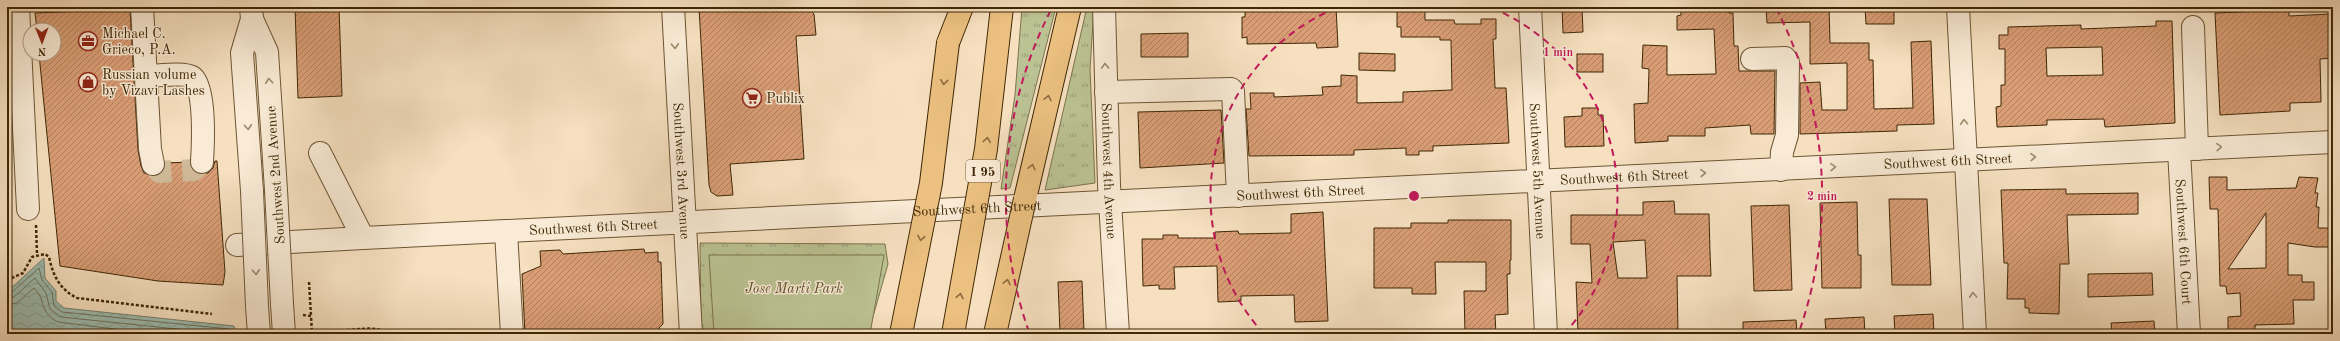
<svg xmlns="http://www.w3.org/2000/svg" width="2340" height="341" viewBox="0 0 2340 341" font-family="'Old Standard TT',serif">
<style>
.grass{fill:url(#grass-tufts);stroke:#7d744c}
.pitch{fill:#bbc293;stroke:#7d744c}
.water{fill:url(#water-waves);stroke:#77816c}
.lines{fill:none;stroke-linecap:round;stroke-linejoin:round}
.shore{stroke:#6e725b;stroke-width:1}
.building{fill:url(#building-hatch);stroke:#3f2704;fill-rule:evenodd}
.minor-tunnel{stroke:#d1bb9a;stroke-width:22;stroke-dasharray:22 11;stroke-linecap:butt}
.minor-casing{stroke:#6d5533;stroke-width:24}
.highway-casing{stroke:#3f2704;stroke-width:24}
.path{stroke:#3f2704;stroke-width:2.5;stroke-dasharray:3 2;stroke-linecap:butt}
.minor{stroke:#f9ebd6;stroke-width:22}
.highway{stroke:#ebc080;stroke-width:22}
.minor-bridge-casing{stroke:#6d5533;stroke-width:24;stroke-linecap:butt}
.highway-bridge-casing{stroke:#3f2704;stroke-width:24;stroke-linecap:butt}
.minor-bridge{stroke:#f9ebd6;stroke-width:22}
.highway-bridge{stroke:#ebc080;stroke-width:22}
.oneway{stroke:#9c896d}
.oneway2{stroke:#8c6c3c}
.ring{fill:none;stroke:#c2185b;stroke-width:2;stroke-dasharray:7 5}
.labels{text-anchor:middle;stroke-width:3;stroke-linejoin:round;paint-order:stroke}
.shield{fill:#f9ebd6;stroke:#776243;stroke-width:1}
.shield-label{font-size:13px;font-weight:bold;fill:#3f2704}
.poi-label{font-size:14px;fill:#3f2704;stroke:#f9ebd6;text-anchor:start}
.street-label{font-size:14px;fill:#3f2704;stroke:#f9ebd6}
.park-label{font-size:14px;font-style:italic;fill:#5e4e28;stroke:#f9ebd6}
.centre{fill:#c2185b;stroke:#f9ebd6;stroke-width:2}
.ring-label{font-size:12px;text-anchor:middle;font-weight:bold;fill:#c2185b;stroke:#f9ebd6;stroke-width:3;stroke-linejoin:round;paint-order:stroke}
</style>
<defs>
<pattern id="grass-tufts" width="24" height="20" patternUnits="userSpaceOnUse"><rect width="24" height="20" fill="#bbc293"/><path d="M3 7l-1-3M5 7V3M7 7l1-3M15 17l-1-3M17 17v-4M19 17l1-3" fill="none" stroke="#999e76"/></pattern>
<pattern id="water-waves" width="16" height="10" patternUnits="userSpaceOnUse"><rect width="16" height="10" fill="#9dbdb2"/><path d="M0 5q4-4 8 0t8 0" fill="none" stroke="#88a297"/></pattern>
<pattern id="building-hatch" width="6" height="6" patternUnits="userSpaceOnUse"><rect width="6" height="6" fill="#da9e76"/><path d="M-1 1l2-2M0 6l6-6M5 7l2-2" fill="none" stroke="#b2815f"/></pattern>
</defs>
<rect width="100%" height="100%" fill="#f6e0c0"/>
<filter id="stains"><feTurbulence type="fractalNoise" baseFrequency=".005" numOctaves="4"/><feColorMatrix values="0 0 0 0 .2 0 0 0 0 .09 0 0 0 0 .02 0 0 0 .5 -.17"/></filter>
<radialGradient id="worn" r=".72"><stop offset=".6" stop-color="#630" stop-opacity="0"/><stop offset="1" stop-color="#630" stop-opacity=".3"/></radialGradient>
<g class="grass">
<path d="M1022 7H1056L1010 188 1001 189 1015 95Z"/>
<path d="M1087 7H1094L1090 69 1095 183 1045 190Z"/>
<path d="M700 243 885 244 888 264 868 334H701Z"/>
</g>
<path class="pitch" d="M709 255H884L870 334H714Z"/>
<path class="water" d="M44 258 45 278 56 291V301L64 308 234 326 235 334H7V292Z"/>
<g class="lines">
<g class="shore">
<path d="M7 294 11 293 39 268 42 280 52 292 54 306 62 312 229 329 231 334"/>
<path d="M7 299 14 297 35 278 46 293 50 309 61 317 225 334"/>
<path d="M7 305 17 303 34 288C46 299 39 313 58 322L155 334"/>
</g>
</g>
<g class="building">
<path d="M295 7H339L342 96 298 98Z"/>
<path d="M699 7H807L814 14 816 35 796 36 804 159 730 164 733 195 717 196 711 192 709 185Z"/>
<path d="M1245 7H1336L1338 47 1317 48 1316 43 1247 44V37L1242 38V17H1245Z"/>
<path d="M1397 7H1425V20H1454L1455 24H1481V19H1496V39H1493L1495 88H1506L1509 143 1433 146V151H1419V155H1406V148L1354 150V155L1249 156 1246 109H1251L1250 93H1274V97L1323 95 1322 87 1341 86V75L1357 76V103L1403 102V92L1452 90 1451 40H1440V37H1401V27H1397Z"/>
<path d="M1562 7H1582L1583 32 1563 33Z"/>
<path d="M1729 7V13H1733L1734 46H1738L1739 71H1775L1774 134H1751L1750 125 1705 128V136H1668V141L1635 143 1634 104 1648 103 1649 69 1642 68 1643 45 1667 46V75L1716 74 1714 29 1677 30V16L1681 15V8Z"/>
<path d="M1766 7H1829L1830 43H1869V60H1873L1874 109 1913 108 1911 42 1931 41 1934 124 1897 125V131L1800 134V83L1820 82 1822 110H1847V63L1810 64V22L1767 23Z"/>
<path d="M1865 7H1894V24H1866Z"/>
<path d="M130 9 138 150 141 166 144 173 155 176 162 173 165 163 190 162 195 172 202 174 208 173 213 168 215 161H217L225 272 223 285 158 281 60 266 39 54H54V30H37L35 13Z"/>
<path d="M2289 10V16L2331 14 2333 58 2320 59 2321 102 2290 103V111L2220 115 2215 13Z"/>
<path d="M2156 21H2172L2175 123 2105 127 2104 119 2047 120V125L1997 127 1996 107 2001 106V85H2005V49H1999V35H2008V27L2081 25V29L2156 26ZM2102 47 2103 75 2047 76 2046 48Z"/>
<path d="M1188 33V57H1141V34Z"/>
<path d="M1359 53 1395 54V71L1359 70Z"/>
<rect x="1577" y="54" width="26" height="18"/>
<path d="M1582 108H1598V115H1603L1604 146 1565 147 1564 117 1582 116Z"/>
<path d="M1221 110 1224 163 1140 168 1138 112Z"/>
<path d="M2209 177H2227V190L2296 188 2299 177 2318 178 2315 193H2318L2316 207H2319L2318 228H2333V247H2315L2288 243V275H2302V282H2314V300H2293L2294 324 2255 325V334H2228V317L2241 316 2240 293 2227 294 2226 286H2220L2218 209H2210ZM2266 213V268L2228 269Z"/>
<path d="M2066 189V194L2138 193V214L2067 215 2069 264H2060L2059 314 2029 313V308H2025V299H2007L2008 263H2004L2001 190Z"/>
<path d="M1889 199H1927L1931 285H1892Z"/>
<path d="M1674 201 1675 214H1709L1710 252 1711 276H1677L1678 334 1578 333 1576 282 1592 283 1590 244H1571V215H1643V202ZM1645 240 1647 278H1618L1613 242Z"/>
<path d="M1857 202 1858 255H1861V288H1822L1820 203Z"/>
<path d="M1789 205 1792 290 1754 291 1751 206Z"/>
<path d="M1323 212 1328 321 1295 322 1294 295 1241 296V301L1218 302 1217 266 1174 267 1175 289H1159V285L1143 286 1142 239H1163V235H1178V238H1215V232L1238 231 1239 234 1291 233V214Z"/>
<path d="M1448 220H1511V260H1510V274H1507L1508 314 1495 315 1496 334H1465L1464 291H1486V262H1435L1436 294H1412V288H1374V228H1411V223H1448Z"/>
<path d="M644 249 645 253 658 252V262H661L663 324 659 328 660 334H525L522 274 541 266 540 251 560 250 563 254Z"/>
<path d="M2152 273 2153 295 2088 297V274Z"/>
<path d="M1082 281 1084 332 1060 333 1058 282Z"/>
<path d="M1933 314 1934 334H1895L1894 316Z"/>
<path d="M1864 317 1865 334H1826L1825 319Z"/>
<path d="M1796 320 1797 334H1743V322Z"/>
<path d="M2154 321 2155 334H2112L2111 323Z"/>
</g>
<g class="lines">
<path class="minor-tunnel" d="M153 164 160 172 194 170 202 162"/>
<g class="minor-casing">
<g id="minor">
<path d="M18 7 28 209"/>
<path d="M142 7 150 149 153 164"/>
<path d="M251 7 252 19 242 53 252 191"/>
<path id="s1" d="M673 7 691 334"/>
<path id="s2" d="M1104 7 1109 185 1118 334"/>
<path id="s3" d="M1530 7 1546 334"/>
<path d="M1958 7 1975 334"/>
<path d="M252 19 267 52 276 190"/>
<path d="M2193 27 2197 149"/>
<path d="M1752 59 1785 58 1788 62 1787 135 1782 152 1781 170"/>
<path d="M146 76C156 76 184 72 192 77 206 86 203 146 202 162"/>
<path d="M1106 92 1231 89 1233 91 1238 196"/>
<path id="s4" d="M2179 150 2189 334"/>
<path id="s5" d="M320 153 363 238 2333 142"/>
<path d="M506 232 512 334"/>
<path d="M237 245 363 238"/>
<path d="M282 304 284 334"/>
<path d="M257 306 259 334"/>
</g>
</g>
<g class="highway-casing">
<g id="highway">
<path d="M948 43 962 7"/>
<path d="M1025 199 1070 7"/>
</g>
</g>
<g class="path">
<path d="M36 225 37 254"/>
<path d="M7 280 23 273 32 257 45 254 49 257C53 275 59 289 77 298L212 314"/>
<path d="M309 282 311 316"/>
<path d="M303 315 311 316 312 334"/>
<path d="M346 334V330C356 330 381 325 387 334"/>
</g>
<use href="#minor" class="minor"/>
<use href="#highway" class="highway"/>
<g class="minor-bridge-casing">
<g id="minor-bridge">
<path d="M276 190 282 304"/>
<path d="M252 191 257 306"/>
</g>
</g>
<g class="highway-bridge-casing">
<g id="highway-bridge">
<path d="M901 334 931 183 948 43"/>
<path d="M953 334 986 149 1002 7"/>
<path d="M995 334 1025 199"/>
</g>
</g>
<use href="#minor-bridge" class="minor-bridge"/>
<use href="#highway-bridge" class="highway-bridge"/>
</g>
<defs><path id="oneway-chevron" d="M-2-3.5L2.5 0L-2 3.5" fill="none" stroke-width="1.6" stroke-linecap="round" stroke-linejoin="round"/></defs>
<g class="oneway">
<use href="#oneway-chevron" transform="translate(675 46) rotate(87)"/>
<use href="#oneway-chevron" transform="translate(1105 66) rotate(-92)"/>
<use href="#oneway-chevron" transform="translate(269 81) rotate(-95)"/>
<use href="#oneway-chevron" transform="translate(1964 122) rotate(-93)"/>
<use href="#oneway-chevron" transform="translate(248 127) rotate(86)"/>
<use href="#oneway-chevron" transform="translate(2219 147) rotate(-3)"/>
<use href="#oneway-chevron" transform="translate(2033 157) rotate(-3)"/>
<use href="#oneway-chevron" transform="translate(1833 167) rotate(-3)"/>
<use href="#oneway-chevron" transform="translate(1703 173) rotate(-3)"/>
<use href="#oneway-chevron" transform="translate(256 272) rotate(87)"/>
<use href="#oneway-chevron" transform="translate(1973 295) rotate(-93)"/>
</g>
<g class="oneway2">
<use href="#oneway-chevron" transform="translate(944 82) rotate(96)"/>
<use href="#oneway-chevron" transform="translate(1048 98) rotate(-77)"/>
<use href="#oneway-chevron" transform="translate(987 140) rotate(-83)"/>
<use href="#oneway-chevron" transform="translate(1032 167) rotate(-77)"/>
<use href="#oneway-chevron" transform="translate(921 238) rotate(100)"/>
<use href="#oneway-chevron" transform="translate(1007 282) rotate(-78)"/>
<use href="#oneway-chevron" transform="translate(960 296) rotate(-79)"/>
</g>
<g class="ring">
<path d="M1264 334A204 204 0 0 1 1336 8M1492 8A204 204 0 0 1 1564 334"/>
<path d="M1029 332A408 408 0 0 1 1052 8M1776 8A408 408 0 0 1 1799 332"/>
</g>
<defs>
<g id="office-ring" transform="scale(1)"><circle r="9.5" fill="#f9ebd6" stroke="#8f2418" stroke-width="1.5"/><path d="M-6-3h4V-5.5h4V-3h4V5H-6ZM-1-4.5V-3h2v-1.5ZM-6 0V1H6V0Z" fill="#8f2418"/></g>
<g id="shop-ring" transform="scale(1)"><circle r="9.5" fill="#f9ebd6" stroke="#8f2418" stroke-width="1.5"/><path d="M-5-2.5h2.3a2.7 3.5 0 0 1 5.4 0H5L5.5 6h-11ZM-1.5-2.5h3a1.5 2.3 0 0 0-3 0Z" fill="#8f2418"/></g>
<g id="supermarket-ring" transform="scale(1)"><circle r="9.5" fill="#f9ebd6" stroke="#8f2418" stroke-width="1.5"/><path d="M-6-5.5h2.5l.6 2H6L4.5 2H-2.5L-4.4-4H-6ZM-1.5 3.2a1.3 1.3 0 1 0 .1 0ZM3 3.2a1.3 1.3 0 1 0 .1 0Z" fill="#8f2418"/></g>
</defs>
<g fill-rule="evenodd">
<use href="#office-ring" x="88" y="41"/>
<use href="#shop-ring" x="88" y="82"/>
<use href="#supermarket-ring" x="752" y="98"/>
</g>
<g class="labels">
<rect class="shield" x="966" y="160" width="34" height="22" rx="3"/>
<g class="shield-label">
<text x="983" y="176">I 95</text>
</g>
<g class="poi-label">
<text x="102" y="38">Michael C.<tspan x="102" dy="16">Grieco, P.A.</tspan></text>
<text x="102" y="79">Russian volume<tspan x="102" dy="16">by Vizavi Lashes</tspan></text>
<text x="766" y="103">Publix</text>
</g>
<g class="street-label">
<text dy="5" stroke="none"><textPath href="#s5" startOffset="1682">Southwest 6th Street</textPath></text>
<text dy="5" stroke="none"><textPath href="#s1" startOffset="164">Southwest 3rd Avenue</textPath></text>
<text dy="5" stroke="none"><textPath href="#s2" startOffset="164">Southwest 4th Avenue</textPath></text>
<text dy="5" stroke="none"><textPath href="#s3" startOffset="164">Southwest 5th Avenue</textPath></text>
<text transform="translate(275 175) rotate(-94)" y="5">Southwest 2nd Avenue</text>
<text dy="5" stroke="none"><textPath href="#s5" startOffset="1358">Southwest 6th Street</textPath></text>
<text dy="5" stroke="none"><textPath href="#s5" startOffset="1034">Southwest 6th Street</textPath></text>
<text dy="5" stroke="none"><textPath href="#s5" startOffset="710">Southwest 6th Street</textPath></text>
<text dy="5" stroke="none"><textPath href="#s5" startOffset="326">Southwest 6th Street</textPath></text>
<text dy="5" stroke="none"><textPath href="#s4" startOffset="92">Southwest 6th Court</textPath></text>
</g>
<g class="park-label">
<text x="794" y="293">Jose Marti Park</text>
</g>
</g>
<circle cx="1414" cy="196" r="6" class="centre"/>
<g class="ring-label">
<text x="1558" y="56">1 min</text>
<text x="1822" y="200">2 min</text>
</g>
<rect width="2340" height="341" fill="none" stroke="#f6e0c0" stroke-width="24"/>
<rect x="8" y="8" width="2324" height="325" fill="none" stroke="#3f2704" stroke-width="2"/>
<rect x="12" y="12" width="2316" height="317" fill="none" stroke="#3f2704"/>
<g transform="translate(42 42) rotate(179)"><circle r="19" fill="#f9ebd6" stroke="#af9d82"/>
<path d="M0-3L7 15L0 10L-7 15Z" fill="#8f2418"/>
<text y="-6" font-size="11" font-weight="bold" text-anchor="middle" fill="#3f2704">N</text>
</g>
<rect width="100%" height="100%" filter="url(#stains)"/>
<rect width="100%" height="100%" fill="url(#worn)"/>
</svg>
